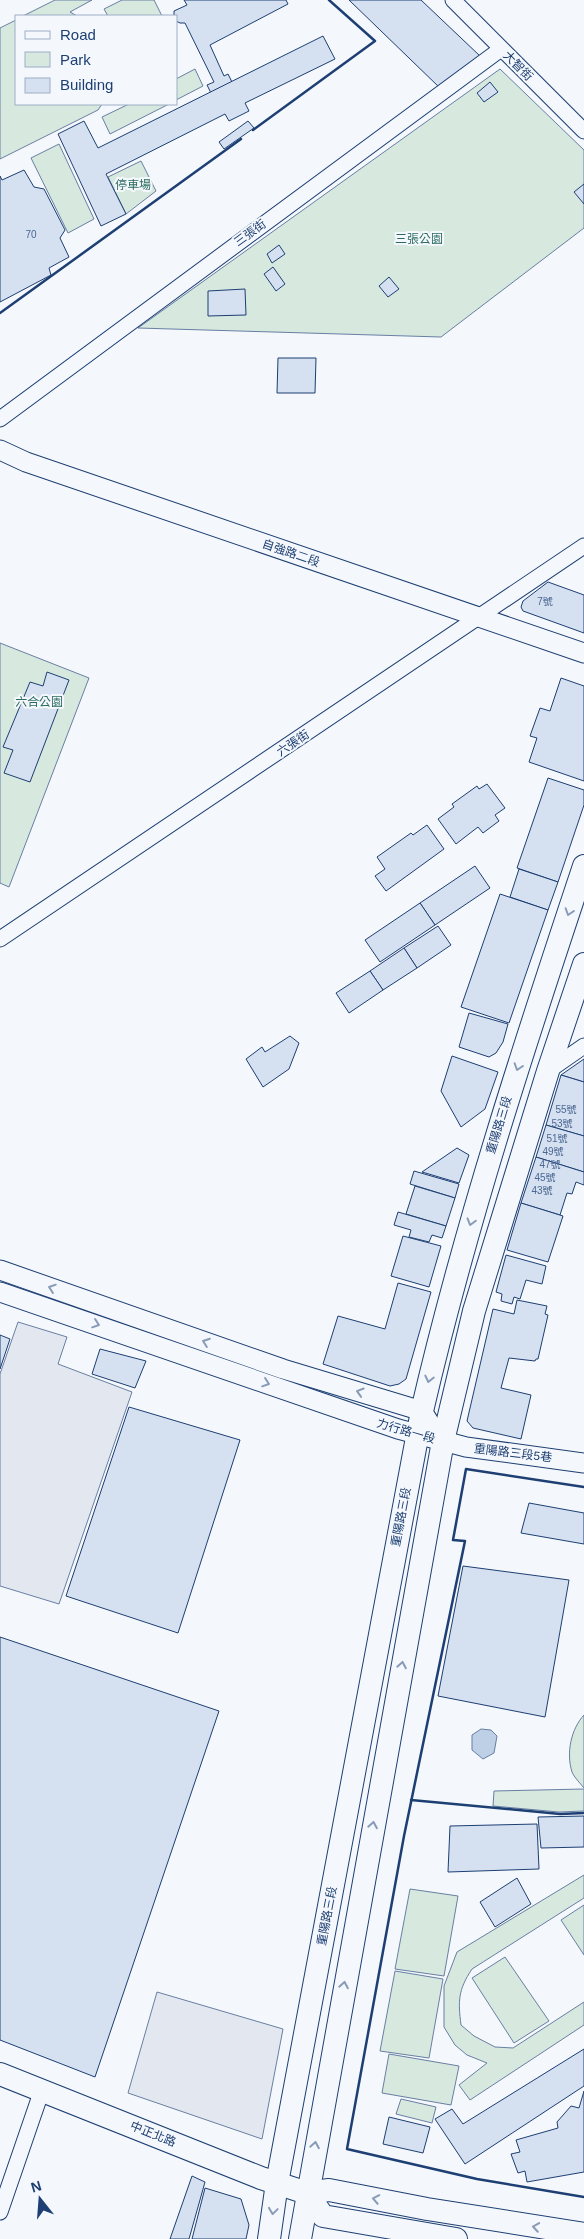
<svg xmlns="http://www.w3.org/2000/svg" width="584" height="2239" viewBox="0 0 584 2239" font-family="Helvetica,'Noto Sans TC',sans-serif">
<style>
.green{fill:#d7e8df;stroke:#687fa3}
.parking{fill:#e3e8f0;stroke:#687fa3}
.water{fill:#bed0e5;stroke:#687fa3}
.building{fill:#d5e0f0;stroke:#1d3f73}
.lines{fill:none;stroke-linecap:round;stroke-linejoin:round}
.minor-casing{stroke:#1d3f73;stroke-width:17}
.tertiary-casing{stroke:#1d3f73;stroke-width:21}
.secondary-casing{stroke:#1d3f73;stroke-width:24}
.minor{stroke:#f4f7fb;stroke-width:15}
.tertiary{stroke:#f4f7fb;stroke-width:19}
.secondary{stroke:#f4f7fb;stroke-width:22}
.wall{stroke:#1d3f73;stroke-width:2.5}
.oneway{stroke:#889bb7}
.labels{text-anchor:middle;stroke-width:4;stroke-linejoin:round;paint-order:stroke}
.number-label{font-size:10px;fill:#4b6792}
.street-label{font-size:12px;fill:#1d3f73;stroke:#f4f7fb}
.park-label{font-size:12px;fill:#2c6c60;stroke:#f4f7fb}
</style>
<rect width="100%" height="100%" fill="#f4f7fb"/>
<g class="green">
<path d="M55 0H92L70 12 77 16H23Z"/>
<path d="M122 0H154L162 16H108L104 9Z"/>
<path d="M16 20V104H102L98 110 0 159V28Z"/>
<path d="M195 69 203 86 176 100V79Z"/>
<path d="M500 69 584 150V228L441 337 138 328Z"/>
<path d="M129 104H169L110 134 102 117Z"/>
<path d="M59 144 94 219 68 233 31 158Z"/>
<path d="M141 161 156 191 126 214 108 177Z"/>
<path d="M0 643 89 678 9 887 0 883Z"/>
<path d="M584 1715V1788C580 1783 574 1777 572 1772 566 1753 571 1729 584 1715Z"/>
<path d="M584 1789V1811L559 1812 493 1806 494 1791Z"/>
<path d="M584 1875V1898L472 1969C458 1990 458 2001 461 2025L474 2036 495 2047 513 2048 584 2002V2025L470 2100 459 2085 487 2063 467 2055 455 2045 444 2027V1986L457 1952Z"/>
<path d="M410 1889 458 1896 444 1976 395 1969Z"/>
<path d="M584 1905V1955L561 1920Z"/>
<path d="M505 1957 549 2021 514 2043 472 1978Z"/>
<path d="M395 1971 443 1979 429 2058 380 2051Z"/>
<path d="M389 2054 459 2066 451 2105 382 2093Z"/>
<path d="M401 2099 436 2107 432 2123 396 2114Z"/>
</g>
<g class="parking">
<path d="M18 1322 67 1337 58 1364 132 1392 59 1604 0 1586V1374Z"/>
<path d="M157 1992 283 2029 262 2139 128 2093Z"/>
</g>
<path class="water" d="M481 1729 491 1730 497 1736 494 1753 483 1759 472 1750V1735Z"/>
<g class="building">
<path d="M184 0H286L288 4 210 45 224 76 228 74 232 82 211 93 207 85 214 82 185 23H180L176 21V16H174V11L187 5Z"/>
<path d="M349 0H421L480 56 440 88Z"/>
<path d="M323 36 335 59 245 103 249 111 229 121 225 114 106 174 126 214 101 226 58 134 84 121 98 148Z"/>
<path d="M490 82 498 92 484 102 477 93Z"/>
<path d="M248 121 254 128 224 149 219 142Z"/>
<path d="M24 170 34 187 44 189 65 230 60 238 69 257 49 268 51 275 0 302V176L2 180Z"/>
<path d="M584 184V204L574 192Z"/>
<path d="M279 245 285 254 272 263 267 254Z"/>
<path d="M273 267 285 284 276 291 264 274Z"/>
<path d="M389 277 399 289 388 297 379 286Z"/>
<path d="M245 289 246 315 208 316V291Z"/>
<path d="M278 358H316L315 393H277Z"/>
<path d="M548 582 584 595V633L523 611 521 607 523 601Z"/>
<path d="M47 672 69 680 30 782 4 773 13 750 3 747 30 682 43 686Z"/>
<path d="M561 678 584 686V781L529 762 537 738 530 736 540 708 550 711Z"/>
<path d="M548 778 584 790V805L558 882 517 868Z"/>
<path d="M487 784 505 808 495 815 499 821 483 833 478 827 456 844 438 819 454 807 452 804 477 786 479 789Z"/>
<path d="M427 825 444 849 386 891 375 876 385 869 377 857 411 833 413 835Z"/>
<path d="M475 866 490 888 435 925 420 903Z"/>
<path d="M519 869 558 882 548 910 510 897Z"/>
<path d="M500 894 548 910 509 1023 461 1007Z"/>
<path d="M420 903 435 925 380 962 365 940Z"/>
<path d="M438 926 451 945 417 968 404 948Z"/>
<path d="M404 948 417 968 383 990 370 971Z"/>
<path d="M370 971 383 990 349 1013 336 993Z"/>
<path d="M469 1013 508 1024 503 1042 496 1053 489 1057 459 1047Z"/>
<path d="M290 1036 299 1043 289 1069 263 1087 246 1059 262 1047 265 1052Z"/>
<path d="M452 1056 498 1072 485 1109 461 1127 441 1091Z"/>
<path d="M584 1059V1082L561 1075Z"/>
<path d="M561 1075 584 1082V1136L546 1125Z"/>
<path d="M546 1125 584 1136V1172L536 1157Z"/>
<path d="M457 1148 469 1155 459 1183 422 1172Z"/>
<path d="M536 1157 584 1172V1185L576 1182 572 1194 567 1193 560 1215 521 1203Z"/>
<path d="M414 1171 459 1184 455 1198 410 1184Z"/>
<path d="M415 1186 455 1198 446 1226 406 1214Z"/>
<path d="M521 1203 563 1216 548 1262 507 1250Z"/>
<path d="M398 1212 446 1226 442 1238 432 1235 429 1242 409 1237 411 1230 394 1225Z"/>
<path d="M403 1236 441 1246 429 1287 391 1276Z"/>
<path d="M506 1255 546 1266 542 1284 526 1280 520 1299 514 1297 512 1304 501 1301 502 1294 496 1292Z"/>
<path d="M398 1283 431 1292 406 1379 399 1384 390 1386 323 1364 338 1316 385 1329Z"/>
<path d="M517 1300 547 1306 545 1314 548 1315 538 1359H536L535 1361 509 1358 501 1388 531 1395 521 1439 473 1428 467 1421 493 1309 514 1314Z"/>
<path d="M0 1335 10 1339 0 1369Z"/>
<path d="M100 1349 146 1361 135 1388 92 1374Z"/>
<path d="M129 1407 240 1440 178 1633 66 1596Z"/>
<path d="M529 1503 584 1513V1544L521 1533Z"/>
<path d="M463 1566 569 1580 545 1717 438 1696Z"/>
<path d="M0 1637 219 1711 95 2077 0 2040Z"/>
<path d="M584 1816V1847L541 1848 538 1817Z"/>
<path d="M537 1824 539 1869 448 1872 450 1826Z"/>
<path d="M517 1878 531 1904 495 1927 480 1902Z"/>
<path d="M584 2049V2086L465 2164 435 2119 452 2109 463 2124Z"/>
<path d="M584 2091V2172L527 2182 525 2171 518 2173 511 2154 520 2152 516 2140 558 2128 557 2122 571 2106 579 2108Z"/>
<path d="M389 2117 430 2127 423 2153 383 2144Z"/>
<path d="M192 2176 205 2182 189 2239H170Z"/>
<path d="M205 2188 241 2199 249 2225 246 2239H192Z"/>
</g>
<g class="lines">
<g class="minor-casing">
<g id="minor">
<path d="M453 0 584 131"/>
<path d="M0 419 501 49"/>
<path d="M0 939 584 546"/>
<path d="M548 1071 584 1046"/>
<path d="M0 2212 42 2090"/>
</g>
</g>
<g class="tertiary-casing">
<g id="tertiary">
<path d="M0 450 26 462 584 653"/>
<path d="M0 1270 283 1369 422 1411 429 1422"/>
<path d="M0 1292 398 1429 466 1447 584 1463"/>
</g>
</g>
<g class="secondary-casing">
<g id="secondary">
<path d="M0 2074 261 2178 307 2193 329 2190 427 2209 584 2234"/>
<path d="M307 2193 323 2216 456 2239"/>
<path d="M269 2239 277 2183 422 1411C465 1226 524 1046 584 866"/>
<path d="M300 2239 443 1441 474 1311 548 1071 584 964"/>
</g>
</g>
<use href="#minor" class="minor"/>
<use href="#tertiary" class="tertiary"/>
<use href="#secondary" class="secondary"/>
<g class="wall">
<path d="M253 130 375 41 329 0"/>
<path d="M0 313 241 139"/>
<path d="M584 1487 466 1469 453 1540 465 1541 404 1836 347 2149 477 2179 584 2197"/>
<path d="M411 1800 560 1814 584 1813"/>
</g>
</g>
<defs><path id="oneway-chevron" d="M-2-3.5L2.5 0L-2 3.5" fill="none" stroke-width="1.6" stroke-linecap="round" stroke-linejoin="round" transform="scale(1.25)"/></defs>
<g class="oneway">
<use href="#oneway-chevron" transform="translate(569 912) rotate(108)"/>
<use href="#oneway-chevron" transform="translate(518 1067) rotate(108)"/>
<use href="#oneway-chevron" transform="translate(471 1222) rotate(106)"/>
<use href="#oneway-chevron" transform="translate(52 1288) rotate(-161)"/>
<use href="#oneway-chevron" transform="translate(96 1324) rotate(19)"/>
<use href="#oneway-chevron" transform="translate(206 1342) rotate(-160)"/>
<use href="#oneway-chevron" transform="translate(429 1379) rotate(103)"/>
<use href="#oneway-chevron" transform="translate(266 1383) rotate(19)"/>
<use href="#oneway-chevron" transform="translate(360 1392) rotate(-163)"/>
<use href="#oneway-chevron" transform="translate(402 1665) rotate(-80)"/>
<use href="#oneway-chevron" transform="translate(373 1825) rotate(-80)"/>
<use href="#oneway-chevron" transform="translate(344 1985) rotate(-80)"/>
<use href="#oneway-chevron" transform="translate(315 2145) rotate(-80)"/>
<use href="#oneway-chevron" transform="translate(376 2199) rotate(-169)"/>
<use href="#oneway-chevron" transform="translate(273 2211) rotate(98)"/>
<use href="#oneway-chevron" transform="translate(536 2227) rotate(-171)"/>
</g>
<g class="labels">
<g class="number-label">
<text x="31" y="238">70</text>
<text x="545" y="605">7號</text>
<text x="566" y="1113">55號</text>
<text x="562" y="1127">53號</text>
<text x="557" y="1142">51號</text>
<text x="553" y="1155">49號</text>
<text x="550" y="1168">47號</text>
<text x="545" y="1181">45號</text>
<text x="542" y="1194">43號</text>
</g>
<g class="street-label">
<text transform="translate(518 66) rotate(45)" y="4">大智街</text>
<text transform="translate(250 233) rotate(-36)" y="4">三張街</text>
<text transform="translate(291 553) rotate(19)" y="4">自強路二段</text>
<text transform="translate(293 743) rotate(-34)" y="4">六張街</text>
<text transform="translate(499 1125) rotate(-73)" y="4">重陽路三段</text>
<text transform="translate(406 1431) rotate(16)" y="4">力行路一段</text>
<text transform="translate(513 1453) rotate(7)" y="4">重陽路三段5巷</text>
<text transform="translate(401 1517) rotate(-79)" y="4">重陽路三段</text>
<text transform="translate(327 1916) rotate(-79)" y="4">重陽路三段</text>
<text transform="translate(153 2134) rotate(22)" y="4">中正北路</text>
</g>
<g class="park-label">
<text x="133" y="189">停車場</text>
<text x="419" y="243">三張公園</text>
<text x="39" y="706">六合公園</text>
</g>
</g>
<rect x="15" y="15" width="162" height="90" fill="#f4f7fb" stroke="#9eadc5"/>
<rect x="25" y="31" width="25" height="8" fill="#f4f7fb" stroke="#9eadc5"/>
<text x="60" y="40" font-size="15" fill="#1d3f73">Road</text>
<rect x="25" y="52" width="25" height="15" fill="#d7e8df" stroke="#9eadc5"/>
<text x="60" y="65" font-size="15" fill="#1d3f73">Park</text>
<rect x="25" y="78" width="25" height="15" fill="#d5e0f0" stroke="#9eadc5"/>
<text x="60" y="90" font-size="15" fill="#1d3f73">Building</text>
<g transform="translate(40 2199) rotate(343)" stroke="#f4f7fb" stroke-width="4" paint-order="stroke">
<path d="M0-4L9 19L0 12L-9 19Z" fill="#1d3f73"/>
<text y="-8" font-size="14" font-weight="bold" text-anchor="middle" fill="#1d3f73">N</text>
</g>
</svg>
